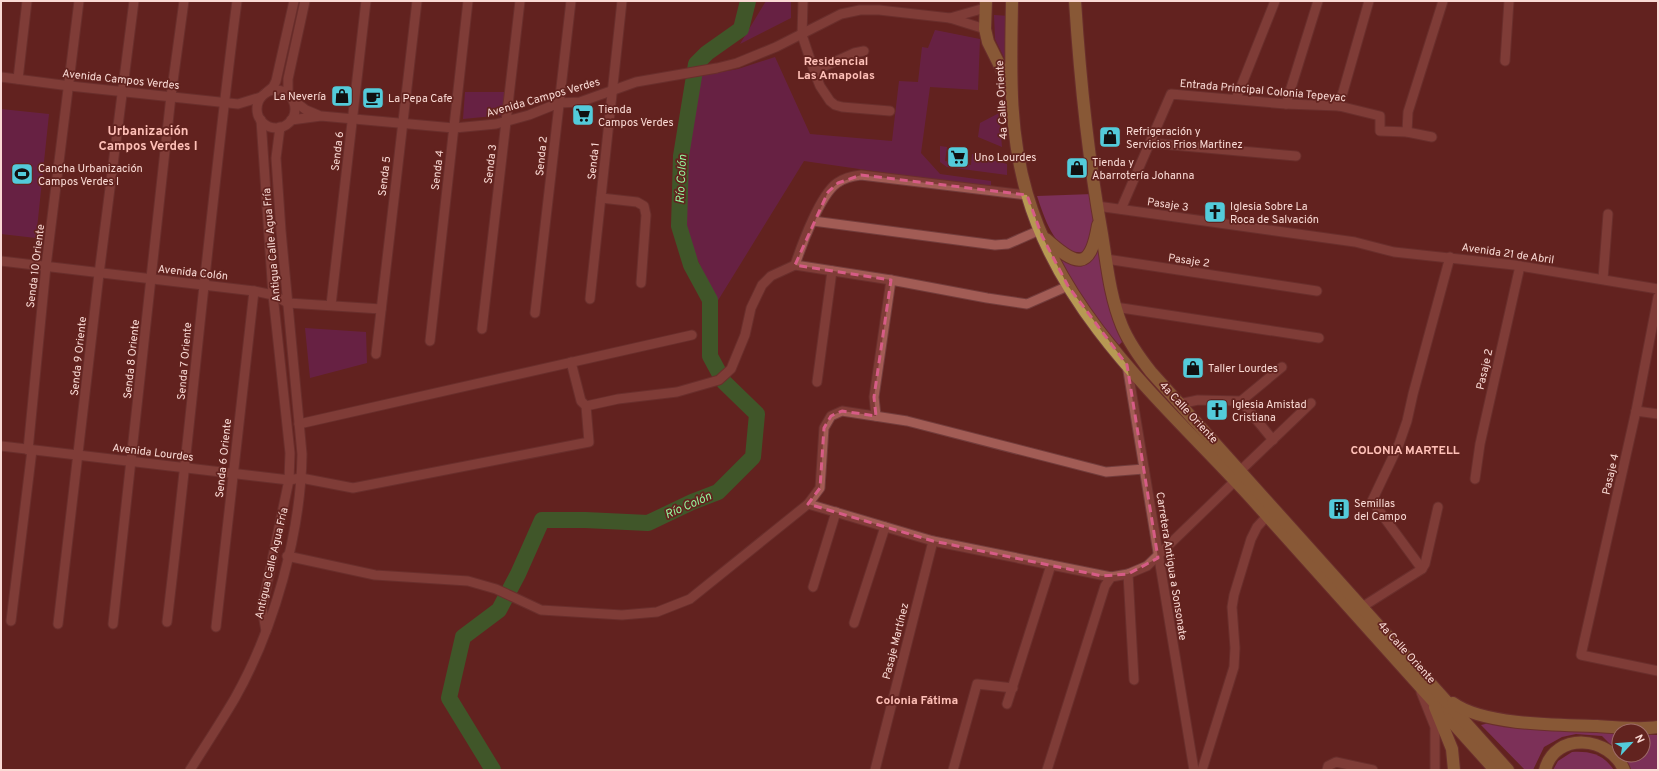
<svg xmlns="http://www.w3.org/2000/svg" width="1659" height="771" viewBox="0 0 1659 771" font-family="Overpass,sans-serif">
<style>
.green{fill:#6e2170}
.forest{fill:#9b409e}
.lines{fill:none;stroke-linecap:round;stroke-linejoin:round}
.river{stroke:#179537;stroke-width:16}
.minor-casing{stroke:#733d3c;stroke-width:11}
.highway-casing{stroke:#733d3c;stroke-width:14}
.minor{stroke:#a25c55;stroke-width:9}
.highway{stroke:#b79953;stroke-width:12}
.marked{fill:none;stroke:#d65c86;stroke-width:3;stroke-dasharray:8 5;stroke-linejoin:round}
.labels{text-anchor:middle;stroke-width:3.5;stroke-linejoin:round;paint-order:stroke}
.street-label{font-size:11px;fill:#fadad5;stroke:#62231f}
.poi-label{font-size:11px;fill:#fadad5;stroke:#62231f;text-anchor:start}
.neighbourhood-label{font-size:12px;font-weight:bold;fill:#ffc0b8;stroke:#62231f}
.water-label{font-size:12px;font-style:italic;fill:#94fb9f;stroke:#62231f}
.quarter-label{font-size:13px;font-weight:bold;fill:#ffc0b8;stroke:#62231f}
</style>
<rect width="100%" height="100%" fill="#62231f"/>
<g class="green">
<path d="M766 1H791V18L740 44Z"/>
<path d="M994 15 1010 16 1013 76 995 39Z"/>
<path d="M935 30 980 39 978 90 930 87 921 153 940 174 991 181V188L804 161 717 302 689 241 684 224 686 157 700 76 738 69 775 57 810 134 892 141 899 81 918 82 922 47 928 48Z"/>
<path d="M465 92H505L504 115 463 119Z"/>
<path d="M1 109 49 114 36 238 1 234Z"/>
<path d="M999 113 1002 147 978 137 980 123Z"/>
<path d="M940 146 947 147 945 161 971 165 972 154 1007 164V175L947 167 940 162Z"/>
<path d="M305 328 366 332 367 363 310 378Z"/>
</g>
<g class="forest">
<path d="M1093 194 1097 218 1086 248 1083 252C1055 256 1044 216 1037 196Z"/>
<path d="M1100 243 1111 308 1122 342 1119 345 1099 322 1083 299 1062 262V255L1070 262Z"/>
<path d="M1489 723 1619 733V753L1602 736 1576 734 1562 737 1544 747 1533 770H1525L1481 725Z"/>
<path d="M1643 735H1658V770H1629L1620 755H1643Z"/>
<path d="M1572 752C1590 751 1603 754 1614 770H1553L1558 761Z"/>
</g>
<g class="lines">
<path class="river" d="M493 770 449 698 463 637 499 610 518 574 542 520H585L648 523 692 502 718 492 753 457 757 414 724 382 710 356V300L691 265 679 226 681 156 696 64 707 53 741 29 748 1"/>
<g class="minor-casing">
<g id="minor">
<path d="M803 1 802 35 814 71 820 86 830 101 835 105 842 107 890 111"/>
<path d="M950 18 985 8"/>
<path d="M1505 61 1509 1"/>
<path d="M814 71 854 53 864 51"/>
<path d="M1 77 70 86 238 104 261 97"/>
<path d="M18 79 27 1"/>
<circle cx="276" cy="109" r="19"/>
<path d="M267 92 273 87 276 81 294 1"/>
<path d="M288 94V79L305 1"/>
<path d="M1236 99 1275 1"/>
<path d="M293 100 306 110 318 115"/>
<path d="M1286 104 1318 1"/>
<path d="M1339 106 1369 1"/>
<path d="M261 120 273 295 290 453 289 480 262 608 266 631"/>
<path d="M291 120 321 116 454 128 496 124 529 115 559 103 580 102 636 82 717 68 737 63 776 47 841 14 860 10H879L950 18 985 29"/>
<path d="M1407 132 1408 112 1443 1"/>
<path d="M1150 143 1296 156"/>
<path d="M1027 195 861 175C852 176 844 178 837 183 820 195 802 244 795 265L891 280 987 298 1027 304 1068 286"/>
<path d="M601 198 637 202 644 206 646 215 641 283"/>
<path d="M1097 206 1355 242 1394 252 1514 265 1658 289"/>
<path d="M1121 209 1171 94 1286 104 1339 106 1380 116V131L1407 132 1432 137"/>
<path d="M813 221 995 245 1008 244 1040 230"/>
<path d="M1106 259 1317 291"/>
<path d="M1 261 254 291 273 295 288 303 381 309"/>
<path d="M1603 279 1608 214"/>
<path d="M1658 297 1636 411 1581 655 1658 671"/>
<path d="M590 299 622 1"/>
<path d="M331 305 366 1"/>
<path d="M1115 307 1319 338"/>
<path d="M535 313 571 1"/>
<path d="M482 329 520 1"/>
<path d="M430 341 468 1"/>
<path d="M376 354 417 1"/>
<path d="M1127 365 1194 770"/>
<path d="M817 382 832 271"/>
<path d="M1241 401 1273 440"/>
<path d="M1179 404 1198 400 1241 401 1282 367"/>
<path d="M586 406 618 399 677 392 719 380 731 369 745 335 751 308 762 285 771 276 795 265"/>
<path d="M1636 411 1658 414"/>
<path d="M876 416 874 397 891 280"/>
<path d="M299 424 692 335"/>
<path d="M1 446 289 480 301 478 353 488 589 442 586 406 581 401 571 362"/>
<path d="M28 450 46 266 79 1"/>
<path d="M1240 471 1311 403"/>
<path d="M1475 479 1480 444 1520 266"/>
<path d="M808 504 933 541 1111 577 1128 574 1147 566 1235 481"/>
<path d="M287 556 375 575 468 581 496 589 541 610 622 615 657 612 690 599 808 504 820 488 824 428 831 416 842 411 907 421 1106 472 1144 469"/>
<path d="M1422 569 1425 564 1438 507"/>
<path d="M1128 574 1134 680"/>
<path d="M813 587 836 512"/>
<path d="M1362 607 1422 569 1372 501 1399 444 1407 421 1413 394 1450 257"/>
<path d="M11 621 32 450"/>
<path d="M167 622C192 415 210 208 237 1"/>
<path d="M854 623 885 527"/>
<path d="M58 624 99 274 134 1"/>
<path d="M113 624 171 96 184 1"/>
<path d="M216 627 254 291"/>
<path d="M1421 692 1435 727V770"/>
<path d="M1007 704 1051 565"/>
<path d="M190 770C205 746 221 722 235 698 274 629 301 533 302 454L281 231 276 158 280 127"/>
<path d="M875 770 933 541"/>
<path d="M953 770 977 684 1013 688"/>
<path d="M1047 770 1105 586 1111 577"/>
<path d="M1202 770 1234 667 1235 648 1232 607 1234 595 1251 539 1257 527 1267 516"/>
<path d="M1327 770 1328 766 1336 762 1373 770"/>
</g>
</g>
<g class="highway-casing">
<g id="highway">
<path d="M986 1 985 29 988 42 1010 86"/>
<path d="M1012 1C1011 66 1008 130 1027 194 1063 319 1167 406 1252 499 1333 589 1414 680 1495 770"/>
<path d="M1075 1C1080 79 1088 157 1102 234 1107 265 1110 297 1122 326 1129 343 1140 358 1151 372L1508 770"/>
<path d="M1046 239C1076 266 1090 272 1098 225"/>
<path d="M1453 703C1483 725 1559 725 1597 726 1617 727 1638 730 1658 727"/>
<path d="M1435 707 1452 749 1454 770"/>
<path d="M1545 770C1555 731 1610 736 1624 770"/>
</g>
</g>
<use href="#minor" class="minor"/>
<use href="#highway" class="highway"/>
</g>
<path d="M0 0H1659V771H0ZM861 175 1027 195 1042 236 1068 286 1127 365 1158 558 1128 574 1102 576 933 541 808 504 820 488 824 428 831 416 842 411 876 416 874 397 891 280 795 265 828 192 838 183Z" fill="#62231f" fill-opacity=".55" fill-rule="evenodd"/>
<path class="marked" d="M861 175 1027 195 1042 236 1068 286 1127 365 1158 558 1128 574 1102 576 933 541 808 504 820 488 824 428 831 416 842 411 876 416 874 397 891 280 795 265 828 192 838 183Z"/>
<defs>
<g id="shop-square" transform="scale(1.15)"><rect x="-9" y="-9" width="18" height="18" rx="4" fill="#53cbda" stroke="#62231f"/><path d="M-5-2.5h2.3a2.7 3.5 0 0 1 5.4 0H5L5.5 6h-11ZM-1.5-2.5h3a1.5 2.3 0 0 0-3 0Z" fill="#111"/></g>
<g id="cafe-square" transform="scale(1.15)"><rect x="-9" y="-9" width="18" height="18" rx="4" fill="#53cbda" stroke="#62231f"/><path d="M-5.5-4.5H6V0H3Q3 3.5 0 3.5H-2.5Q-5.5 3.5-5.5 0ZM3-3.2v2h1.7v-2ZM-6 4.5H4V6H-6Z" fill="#111"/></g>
<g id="supermarket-square" transform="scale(1.15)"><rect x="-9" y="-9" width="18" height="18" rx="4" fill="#53cbda" stroke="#62231f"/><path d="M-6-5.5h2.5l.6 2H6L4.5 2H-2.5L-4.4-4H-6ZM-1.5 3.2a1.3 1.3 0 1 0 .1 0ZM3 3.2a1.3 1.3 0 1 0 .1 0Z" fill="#111"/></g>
<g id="stadium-square" transform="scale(1.15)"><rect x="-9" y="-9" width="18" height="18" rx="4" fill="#53cbda" stroke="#62231f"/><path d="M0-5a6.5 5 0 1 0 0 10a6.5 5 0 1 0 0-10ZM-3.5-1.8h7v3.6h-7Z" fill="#111"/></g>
<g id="church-square" transform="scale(1.15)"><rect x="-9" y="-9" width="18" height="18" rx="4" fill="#53cbda" stroke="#62231f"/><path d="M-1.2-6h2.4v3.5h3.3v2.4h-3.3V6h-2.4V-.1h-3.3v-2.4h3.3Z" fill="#111"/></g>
<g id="building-square" transform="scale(1.15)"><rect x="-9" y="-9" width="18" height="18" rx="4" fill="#53cbda" stroke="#62231f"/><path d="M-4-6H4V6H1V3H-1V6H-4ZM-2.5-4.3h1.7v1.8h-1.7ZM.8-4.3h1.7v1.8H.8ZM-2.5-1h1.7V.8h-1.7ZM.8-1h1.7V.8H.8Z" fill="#111"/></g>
</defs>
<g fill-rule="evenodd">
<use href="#shop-square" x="342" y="96"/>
<use href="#cafe-square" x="373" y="98"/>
<use href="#supermarket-square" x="583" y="115"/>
<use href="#shop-square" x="1110" y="137"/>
<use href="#supermarket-square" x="958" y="157"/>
<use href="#shop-square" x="1077" y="168"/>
<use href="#stadium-square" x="22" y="174"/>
<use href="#church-square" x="1215" y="212"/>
<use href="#shop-square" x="1193" y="368"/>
<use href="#church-square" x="1217" y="410"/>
<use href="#building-square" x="1339" y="509"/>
</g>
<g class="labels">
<g class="street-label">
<text transform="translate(121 79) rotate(6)" y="4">Avenida Campos Verdes</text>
<text transform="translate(1263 90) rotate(5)" y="4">Entrada Principal Colonia Tepeyac</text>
<text transform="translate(543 97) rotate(-16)" y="4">Avenida Campos Verdes</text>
<text transform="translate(1001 100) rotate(-93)" y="4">4a Calle Oriente</text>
<text transform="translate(337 151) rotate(-83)" y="4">Senda 6</text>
<text transform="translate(541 156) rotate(-84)" y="4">Senda 2</text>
<text transform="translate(593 161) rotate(-84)" y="4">Senda 1</text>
<text transform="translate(490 164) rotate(-83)" y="4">Senda 3</text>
<text transform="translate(437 170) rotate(-83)" y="4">Senda 4</text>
<text transform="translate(384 176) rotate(-83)" y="4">Senda 5</text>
<text transform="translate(1168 204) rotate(8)" y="4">Pasaje 3</text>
<text transform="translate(271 245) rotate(-95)" y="4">Antigua Calle Agua Fría</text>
<text transform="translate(1508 253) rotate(8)" y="4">Avenida 21 de Abril</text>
<text transform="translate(1189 260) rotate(8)" y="4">Pasaje 2</text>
<text transform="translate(35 266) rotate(-83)" y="4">Senda 10 Oriente</text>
<text transform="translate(193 272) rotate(6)" y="4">Avenida Colón</text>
<text transform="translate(78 356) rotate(-84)" y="4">Senda 9 Oriente</text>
<text transform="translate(131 359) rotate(-84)" y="4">Senda 8 Oriente</text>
<text transform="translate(184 361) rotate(-85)" y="4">Senda 7 Oriente</text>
<text transform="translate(1484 369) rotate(-77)" y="4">Pasaje 2</text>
<text transform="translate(1189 412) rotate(47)" y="4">4a Calle Oriente</text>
<text transform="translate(153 452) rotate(7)" y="4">Avenida Lourdes</text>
<text transform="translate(223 458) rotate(-84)" y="4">Senda 6 Oriente</text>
<text transform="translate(1610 474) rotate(-77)" y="4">Pasaje 4</text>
<text transform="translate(271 563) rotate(-77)" y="4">Antigua Calle Agua Fría</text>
<text transform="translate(1172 566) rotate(81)" y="4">Carretera Antigua a Sonsonate</text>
<text transform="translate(895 641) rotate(-76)" y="4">Pasaje Martínez</text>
<text transform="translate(1407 652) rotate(48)" y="4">4a Calle Oriente</text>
</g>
<g class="poi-label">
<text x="326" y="100" text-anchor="end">La Nevería</text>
<text x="388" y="102">La Pepa Cafe</text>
<text x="598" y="113">Tienda<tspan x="598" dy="13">Campos Verdes</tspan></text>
<text x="1126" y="135">Refrigeración y<tspan x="1126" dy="13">Servicios Frios Martinez</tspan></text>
<text x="974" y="161">Uno Lourdes</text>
<text x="1092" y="166">Tienda y<tspan x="1092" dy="13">Abarrotería Johanna</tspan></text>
<text x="38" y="172">Cancha Urbanización<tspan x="38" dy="13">Campos Verdes I</tspan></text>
<text x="1230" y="210">Iglesia Sobre La<tspan x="1230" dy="13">Roca de Salvación</tspan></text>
<text x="1208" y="372">Taller Lourdes</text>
<text x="1232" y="408">Iglesia Amistad<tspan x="1232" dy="13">Cristiana</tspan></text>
<text x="1354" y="507">Semillas<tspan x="1354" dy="13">del Campo</tspan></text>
</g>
<g class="neighbourhood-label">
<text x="836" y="65">Residencial<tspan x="836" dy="14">Las Amapolas</tspan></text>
<text x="1405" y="454">COLONIA MARTELL</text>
<text x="917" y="704">Colonia Fátima</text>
</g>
<g class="water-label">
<text transform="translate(681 179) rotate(-87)" y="4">Río Colón</text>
<text transform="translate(688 505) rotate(-24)" y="4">Río Colón</text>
</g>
<g class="quarter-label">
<text x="148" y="135">Urbanización<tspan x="148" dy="15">Campos Verdes I</tspan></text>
</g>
</g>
<rect width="1659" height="771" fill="none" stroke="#fadad5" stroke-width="4"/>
<g transform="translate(1631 743) rotate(64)"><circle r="19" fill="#62231f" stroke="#9f6c68"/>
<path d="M0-3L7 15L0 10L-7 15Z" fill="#53cbda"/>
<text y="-6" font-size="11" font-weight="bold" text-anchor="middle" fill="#fadad5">N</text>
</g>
</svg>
